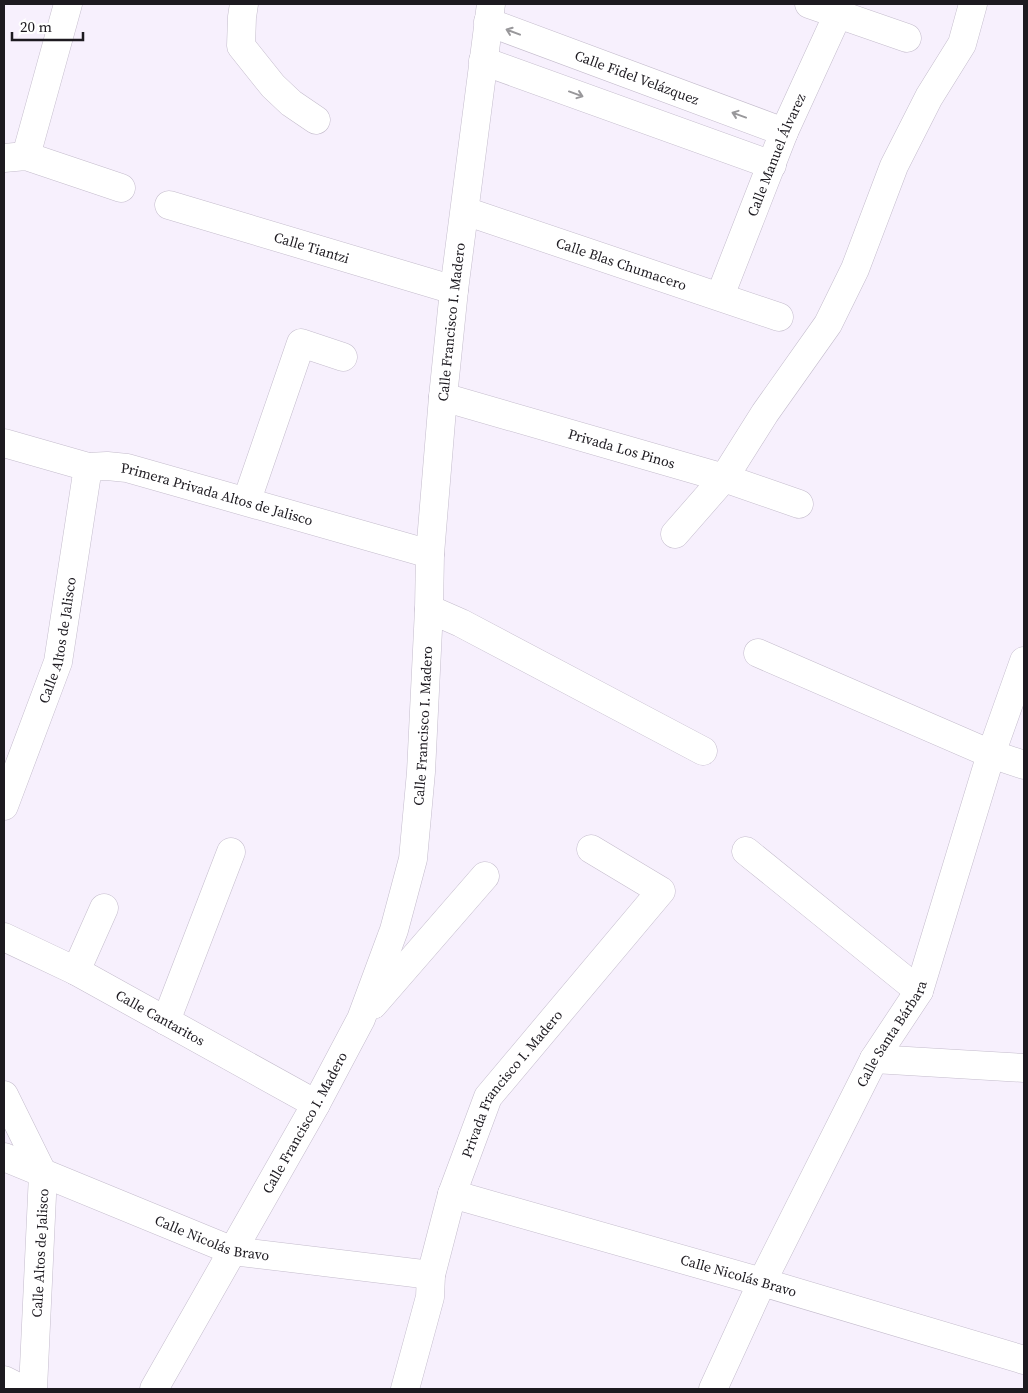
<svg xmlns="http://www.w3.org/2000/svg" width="1028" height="1393" viewBox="0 0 1028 1393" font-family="'Source Serif 4',serif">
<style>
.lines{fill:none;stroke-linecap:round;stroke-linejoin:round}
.minor-casing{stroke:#c4bccc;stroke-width:29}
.minor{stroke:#fff;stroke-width:28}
.oneway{stroke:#99989b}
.labels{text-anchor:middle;stroke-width:4;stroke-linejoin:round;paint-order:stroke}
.street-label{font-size:14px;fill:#1d1a20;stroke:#fff}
</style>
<rect width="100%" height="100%" fill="#f7f0fd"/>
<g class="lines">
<g class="minor-casing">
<g id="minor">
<path d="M244 4 242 17 241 46 273 86 291 103 316 120"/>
<path d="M809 4 907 38"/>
<path id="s1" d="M488 22 784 132"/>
<path d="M483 61 772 165"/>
<path d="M26 156 68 4"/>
<path d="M4 158 26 156 121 188"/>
<path id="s2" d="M169 205 454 290"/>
<path id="s3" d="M465 211 779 317"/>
<path id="s4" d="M720 296 784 132 838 14"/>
<path id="s5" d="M443 397 724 478 799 504"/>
<path id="s6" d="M4 443 88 467 107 466 127 468 430 554"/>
<path d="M247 500 301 343 343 357"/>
<path d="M675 534 724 478 765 413 828 324 855 269 894 166 929 97 962 44 973 4"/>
<path d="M429 609 461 623 703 751"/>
<path d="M758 653 991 754 1024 765"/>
<path id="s7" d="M4 806 58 662 88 467"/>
<path d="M746 851 919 991"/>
<path id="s8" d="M4 937 76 971 316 1104"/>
<path d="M76 971 104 908"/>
<path d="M373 1005 485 876"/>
<path d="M166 1021 231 852"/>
<path d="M874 1059 1024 1068"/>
<path d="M4 1095 43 1174 33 1389"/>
<path id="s9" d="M4 1157 233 1251 431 1275"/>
<path id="s10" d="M452 1194 762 1282 1024 1360"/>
<path d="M4 1380 22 1389"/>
<path id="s11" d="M154 1389 316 1104 361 1019 394 930 413 859 421 772 429 609 430 554 443 397 454 290 491 4"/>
<path id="s12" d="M405 1389 430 1297 431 1275 452 1194 488 1097 661 891 591 849"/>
<path id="s13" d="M713 1389 762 1282 874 1059 919 991 991 754 1024 661"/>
</g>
</g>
<use href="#minor" class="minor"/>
</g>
<defs><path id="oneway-shaft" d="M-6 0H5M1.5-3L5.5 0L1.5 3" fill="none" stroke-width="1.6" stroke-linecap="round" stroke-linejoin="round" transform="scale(1.25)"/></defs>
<g class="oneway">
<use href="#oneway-shaft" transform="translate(513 32) rotate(-159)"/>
<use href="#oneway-shaft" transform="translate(576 94) rotate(20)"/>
<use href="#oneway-shaft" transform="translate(739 115) rotate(-160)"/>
</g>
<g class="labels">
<g class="street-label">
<text dy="5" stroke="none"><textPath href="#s1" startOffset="159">Calle Fidel Velázquez</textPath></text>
<text dy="5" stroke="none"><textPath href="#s4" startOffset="152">Calle Manuel Álvarez</textPath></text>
<text dy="5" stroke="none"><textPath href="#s2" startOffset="149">Calle Tiantzi</textPath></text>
<text dy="5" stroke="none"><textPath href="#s3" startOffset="165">Calle Blas Chumacero</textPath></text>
<text dy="5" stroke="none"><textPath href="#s11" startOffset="1131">Calle Francisco I. Madero</textPath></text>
<text dy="5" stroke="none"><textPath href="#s5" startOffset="186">Privada Los Pinos</textPath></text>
<text dy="5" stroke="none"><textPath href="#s6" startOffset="220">Primera Privada Altos de Jalisco</textPath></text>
<text dy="5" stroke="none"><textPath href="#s7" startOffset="175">Calle Altos de Jalisco</textPath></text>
<text dy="5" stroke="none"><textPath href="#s11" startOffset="726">Calle Francisco I. Madero</textPath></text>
<text dy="5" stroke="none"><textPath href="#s8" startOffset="176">Calle Cantaritos</textPath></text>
<text dy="5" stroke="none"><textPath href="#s13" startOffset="398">Calle Santa Bárbara</textPath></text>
<text dy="5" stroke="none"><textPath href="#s12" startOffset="328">Privada Francisco I. Madero</textPath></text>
<text dy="5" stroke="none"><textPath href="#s11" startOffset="306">Calle Francisco I. Madero</textPath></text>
<text dy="5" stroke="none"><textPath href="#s9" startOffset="224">Calle Nicolás Bravo</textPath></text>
<text transform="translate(40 1253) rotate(-87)" y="5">Calle Altos de Jalisco</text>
<text dy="5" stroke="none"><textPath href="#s10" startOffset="298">Calle Nicolás Bravo</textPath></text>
</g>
</g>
<rect width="1028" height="1393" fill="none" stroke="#1d1a20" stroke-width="10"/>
<path d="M12 32v8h71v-8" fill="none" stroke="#1d1a20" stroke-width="2.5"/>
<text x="20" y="32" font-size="15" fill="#1d1a20" stroke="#ffffff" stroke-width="4" paint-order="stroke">20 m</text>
</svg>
